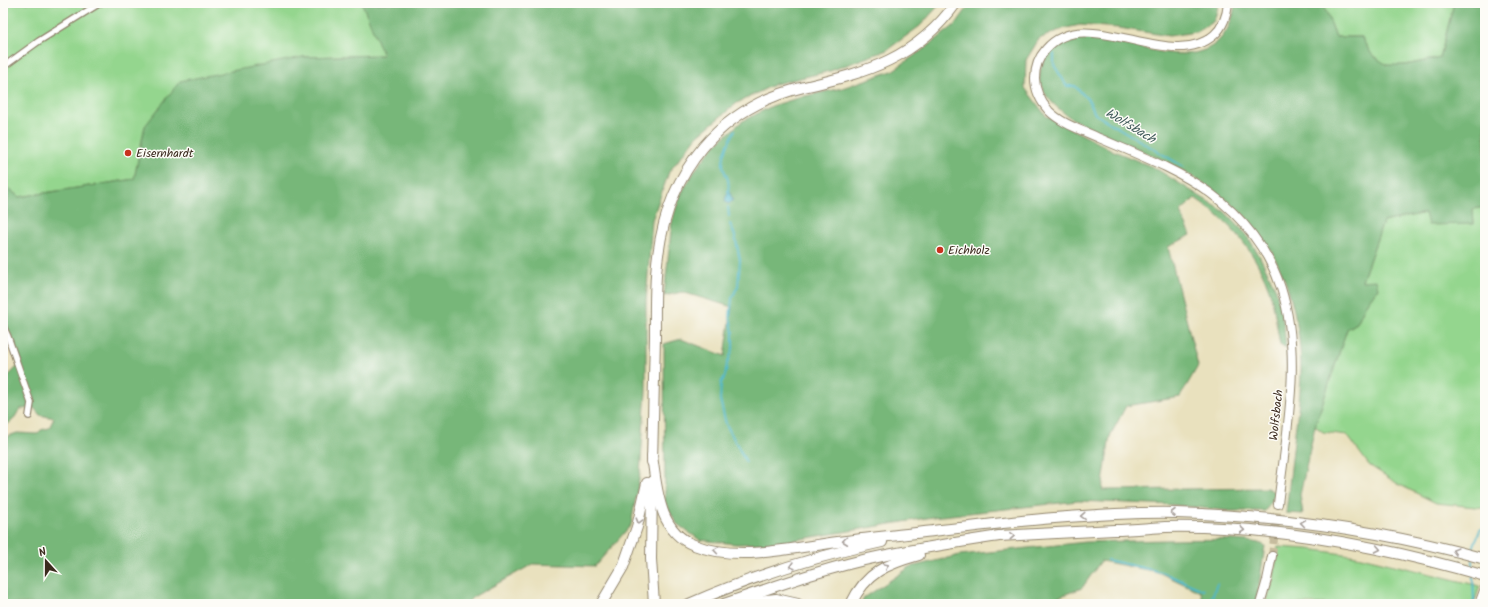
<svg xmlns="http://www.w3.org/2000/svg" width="1488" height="607" viewBox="0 0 1488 607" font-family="Kalam,sans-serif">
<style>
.green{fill:#94d68e;stroke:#688056}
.forest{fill:#77b779;stroke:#59704c}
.water{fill:#4db7cb;stroke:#447074}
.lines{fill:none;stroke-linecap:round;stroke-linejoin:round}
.stream{stroke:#4db7cb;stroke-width:2}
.secondary-tunnel{stroke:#c6bc9e;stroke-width:8;stroke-dasharray:8 4;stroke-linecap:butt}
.street-casing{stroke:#92866e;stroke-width:8}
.secondary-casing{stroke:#92866e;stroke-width:10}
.highway-casing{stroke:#92866e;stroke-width:12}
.street{stroke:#fff;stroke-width:5.5}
.secondary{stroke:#fff;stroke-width:8}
.highway{stroke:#fff;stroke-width:10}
.oneway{stroke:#a79f9a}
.poi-dot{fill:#c8321e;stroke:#fdfcf7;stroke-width:1.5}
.labels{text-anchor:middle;stroke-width:3;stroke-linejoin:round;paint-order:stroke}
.poi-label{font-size:12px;fill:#3b2a1e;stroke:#fdfcf7;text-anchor:start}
.street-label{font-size:12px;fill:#3b2a1e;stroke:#fdfcf7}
.water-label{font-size:13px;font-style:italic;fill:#415b5b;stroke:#fdfcf7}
</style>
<rect width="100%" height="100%" fill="#fdfcf7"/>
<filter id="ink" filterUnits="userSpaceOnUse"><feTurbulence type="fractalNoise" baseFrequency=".025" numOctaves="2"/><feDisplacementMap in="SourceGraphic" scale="8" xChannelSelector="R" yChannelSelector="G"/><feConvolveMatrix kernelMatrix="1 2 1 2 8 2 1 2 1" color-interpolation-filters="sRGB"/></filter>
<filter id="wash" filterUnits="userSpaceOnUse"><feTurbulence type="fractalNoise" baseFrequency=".012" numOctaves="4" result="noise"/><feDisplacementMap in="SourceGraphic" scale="16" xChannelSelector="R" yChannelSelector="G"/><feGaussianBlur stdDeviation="0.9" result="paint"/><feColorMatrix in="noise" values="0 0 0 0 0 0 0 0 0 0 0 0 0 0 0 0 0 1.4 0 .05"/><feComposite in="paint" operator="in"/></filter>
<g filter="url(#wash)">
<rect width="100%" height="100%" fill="#e9e1be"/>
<g class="green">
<path d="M3 3H362L384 55 303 57 145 126 134 179 19 197 3 184Z"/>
<path d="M1320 3H1454L1440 58 1405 65 1387 66 1372 55 1361 37H1336L1327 13Z"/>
<path d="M1485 207V508L1436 503 1398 484 1369 465 1347 435 1323 432 1315 426 1347 329 1357 323 1365 306 1378 288 1362 281 1383 222 1425 213 1474 224 1473 209Z"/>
<path d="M1278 547 1309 549 1357 556 1480 586 1474 604H1266L1274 578Z"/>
</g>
<g class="forest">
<path d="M362 3H941L920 26 887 50 830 71 775 84 737 103 697 136 669 172 652 220 646 301V391L640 474 631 525 595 566 533 564 473 597 466 604H3V438L17 433 37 434 41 430 49 428 54 418 40 415 34 408 20 409 13 420 3 428V381L22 362 3 317V184L19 197 134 179 145 126 180 81 303 57 383 55Z"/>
<path d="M971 3H1054L1055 4 1061 3H1219L1214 21 1196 32 1169 36 1119 28 1080 25 1062 29 1039 39 1026 60 1025 88 1046 116 1114 151 1155 168 1225 212 1246 234 1259 255 1266 269 1276 290 1284 326 1286 348 1280 344C1277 329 1275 311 1271 296 1258 253 1231 223 1195 198L1180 212 1191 235 1168 247 1198 366 1180 397 1126 406 1110 436 1102 490 1267 488 1276 493 1265 511H1230L1175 505 1078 501 933 517 777 543 736 544 700 540 677 524 665 502 664 344 681 339 725 356 732 307 682 292 664 296 672 222 680 195 696 169 714 146 741 122 772 106 801 97 842 88 892 71 927 47 956 24Z"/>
<path d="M1235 3H1320L1327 13 1336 37H1361L1372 55 1387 65H1405L1440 58 1454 3H1485V207L1473 209 1474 224 1428 225 1425 213 1383 222 1362 281 1376 280 1378 288 1365 306 1357 323 1347 329 1315 426 1300 495 1303 514 1286 513C1289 486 1292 459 1295 432 1298 411 1301 389 1301 368 1300 310 1281 246 1235 207 1192 169 1128 145 1076 121 1051 106 1024 80 1051 52 1058 44 1066 39 1077 38 1120 33 1189 77 1222 37 1230 27 1234 15 1235 3Z"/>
<path d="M1169 540C1186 540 1256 537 1265 546L1257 598 1254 604H1203L1201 592 1158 572 1101 561 1082 588 1039 604H861L864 598 910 567 960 555 1086 542Z"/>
</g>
<path class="water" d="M728 192 730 193 733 200 729 204 726 203 725 199Z"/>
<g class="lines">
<g class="stream">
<path d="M1054 54V65L1067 86H1075L1089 101 1095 114 1184 167"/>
<path d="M728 192C731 176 723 175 723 164 722 153 731 139 735 130"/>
<path d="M728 207 729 216"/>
<path d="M730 224 735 236 740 260 738 286 732 298 730 317 733 332V349L727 364 725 376 721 383 720 400 726 424 746 462"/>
<path d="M1473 552V548L1480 530 1485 527"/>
<path d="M1107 560 1161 572 1203 590"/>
<path d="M1473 560V570"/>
<path d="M1209 604 1217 584"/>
<path d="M1472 604 1474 601 1473 576"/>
</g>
</g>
</g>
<g filter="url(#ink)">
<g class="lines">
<path class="secondary-tunnel" d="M1272 556 1278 504"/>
<g class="street-casing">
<g id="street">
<path d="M3 67 39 41 100 3"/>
<path d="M3 326 8 337 31 403 29 416"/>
</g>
</g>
<g class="secondary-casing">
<g id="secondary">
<path d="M1228 3C1227 15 1223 27 1214 35 1170 74 1086 2 1046 49 1039 57 1035 68 1035 78 1035 90 1041 102 1049 111 1062 124 1082 130 1099 138 1136 154 1177 169 1210 193 1242 216 1269 251 1281 288 1303 356 1286 434 1278 504"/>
<path d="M1260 604 1267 580 1272 556"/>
<path d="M1479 604 1485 588"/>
</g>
</g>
<g class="highway-casing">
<g id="highway">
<path d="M652 456C657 488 658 531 694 545 740 563 799 546 846 541 878 537 910 534 941 530 979 526 1016 521 1054 518 1094 515 1136 512 1176 513 1280 516 1385 531 1485 559"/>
<path d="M652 462C653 420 654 378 655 337 655 309 654 282 658 255 669 171 719 107 804 87 867 72 916 59 956 3"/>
<path d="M652 482 651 559 654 604"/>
<path d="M740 603 776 599 798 604"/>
<path d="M601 604 623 567 637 527 647 483"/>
<path d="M689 604C751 577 816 556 882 542"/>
<path d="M724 604C776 586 828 567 882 556 920 548 960 542 999 536 1037 534 1076 532 1114 530 1131 530 1148 528 1165 527 1273 525 1382 546 1485 576"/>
<path d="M851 604C866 572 887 564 919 555"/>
</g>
</g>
<use href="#street" class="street"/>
<use href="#secondary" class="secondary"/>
<use href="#highway" class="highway"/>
</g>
<defs><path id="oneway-chevron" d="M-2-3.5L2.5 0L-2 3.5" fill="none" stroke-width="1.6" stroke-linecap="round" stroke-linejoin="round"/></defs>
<g class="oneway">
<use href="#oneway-chevron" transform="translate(1173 513) rotate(-180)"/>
<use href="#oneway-chevron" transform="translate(1083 516) rotate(177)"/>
<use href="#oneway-chevron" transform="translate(639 521) rotate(105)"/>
<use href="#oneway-chevron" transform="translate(1303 523) rotate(-172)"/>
<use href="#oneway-chevron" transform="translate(1242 530) rotate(5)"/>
<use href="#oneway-chevron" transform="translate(1012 536) rotate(-4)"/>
<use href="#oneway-chevron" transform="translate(845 541) rotate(173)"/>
<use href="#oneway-chevron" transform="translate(1378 549) rotate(11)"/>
<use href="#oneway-chevron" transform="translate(716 550) rotate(-171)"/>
<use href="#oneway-chevron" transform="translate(1455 551) rotate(-165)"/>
<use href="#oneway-chevron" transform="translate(792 566) rotate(164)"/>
<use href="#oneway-chevron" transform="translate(886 566) rotate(-27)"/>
</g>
</g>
<g class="poi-dot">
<circle cx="128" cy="153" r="4"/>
<circle cx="940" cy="250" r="4"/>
</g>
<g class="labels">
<g class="poi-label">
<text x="136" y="157">Eisernhardt</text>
<text x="948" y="254">Eichholz</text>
</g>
<g class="street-label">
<text transform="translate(1276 415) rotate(-84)" y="4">Wolfsbach</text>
</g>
<g class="water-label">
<text transform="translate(1131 125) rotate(31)" y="5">Wolfsbach</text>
</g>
</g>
<rect width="1488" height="607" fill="none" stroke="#fdfcf7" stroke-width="16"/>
<g transform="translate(46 561) rotate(339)" stroke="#fdfcf7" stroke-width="3" paint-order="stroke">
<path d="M0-3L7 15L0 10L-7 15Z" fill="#3b2a1e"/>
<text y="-6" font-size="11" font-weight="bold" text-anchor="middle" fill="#3b2a1e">N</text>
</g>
</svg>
